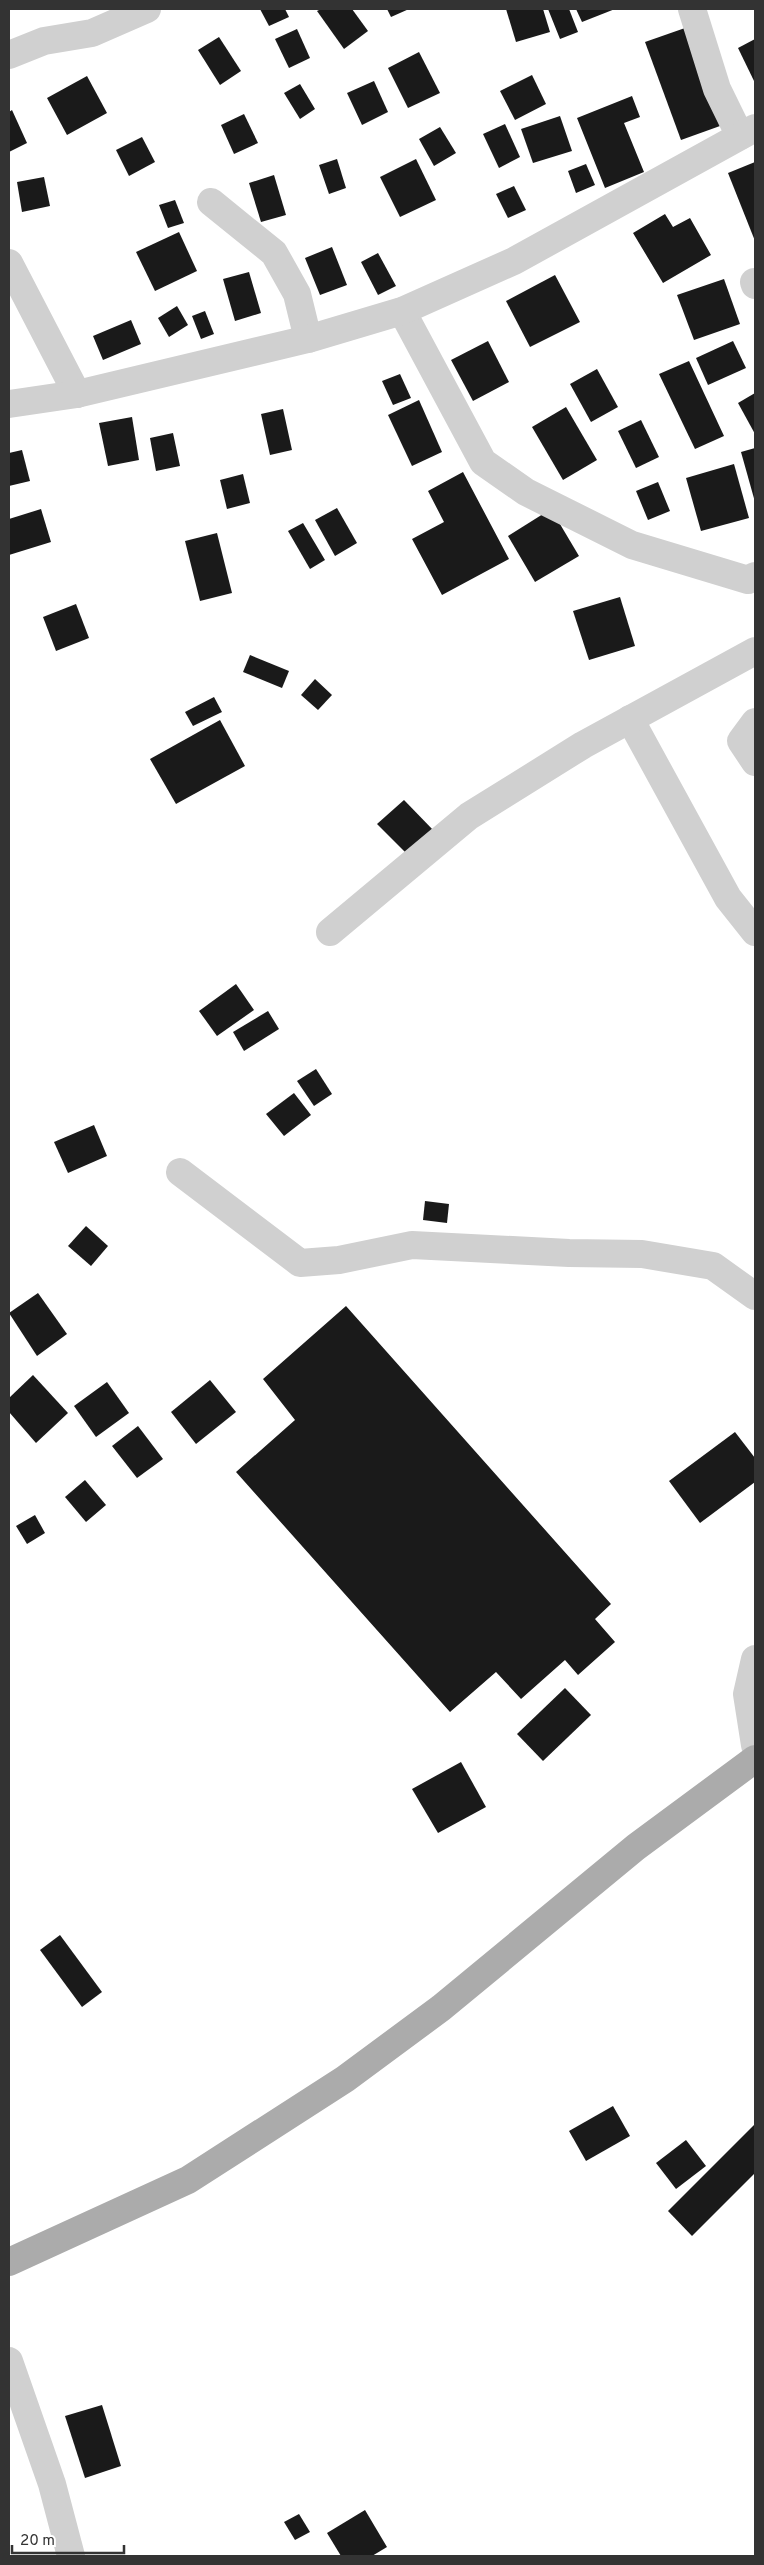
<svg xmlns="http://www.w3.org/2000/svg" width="764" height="2565" viewBox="0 0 764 2565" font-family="Overpass,sans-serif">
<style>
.building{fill:#1a1a1a}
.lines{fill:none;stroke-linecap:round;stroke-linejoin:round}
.minor{stroke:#d0d0d0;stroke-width:28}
.major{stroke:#ababab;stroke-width:28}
</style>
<rect width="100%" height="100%" fill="#fff"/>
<g class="building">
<path d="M260 9H285L289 17 269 26Z"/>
<path d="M321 9H352L368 31 344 49 317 11Z"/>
<path d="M387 9H409L391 17Z"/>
<path d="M506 9H543L550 32 516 42Z"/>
<path d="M548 9H569L578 32 560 39Z"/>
<path d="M576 9H615L582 22Z"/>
<path d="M685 28 720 126 681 140 645 42Z"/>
<path d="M297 29 310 58 289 68 275 39Z"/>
<path d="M219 37 241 71 220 85 198 50Z"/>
<path d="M755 39V83L738 48Z"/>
<path d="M419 52 440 93 408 108 388 68Z"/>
<path d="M532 75 546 104 515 120 500 91Z"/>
<path d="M87 76 107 113 67 135 47 98Z"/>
<path d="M374 81 388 112 362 125 347 93Z"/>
<path d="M300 84 315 109 300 119 284 93Z"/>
<path d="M632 96 640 117 624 123 644 172 605 188 577 118Z"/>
<path d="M12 110 27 143 9 152V112Z"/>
<path d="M244 114 258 143 234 154 221 125Z"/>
<path d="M560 116 572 151 533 163 521 129Z"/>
<path d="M505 124 520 157 499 168 483 134Z"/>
<path d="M440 127 456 153 434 166 419 139Z"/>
<path d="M142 137 155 162 129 176 116 150Z"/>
<path d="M337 159 346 188 329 194 319 165Z"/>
<path d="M416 159 436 200 400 217 380 177Z"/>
<path d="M755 162V241L728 173Z"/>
<path d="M586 164 595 185 576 193 568 171Z"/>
<path d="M274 175 286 215 261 222 249 183Z"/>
<path d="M44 177 50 206 22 212 17 182Z"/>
<path d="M514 186 526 210 508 218 496 194Z"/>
<path d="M175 200 184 223 168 228 159 205Z"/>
<path d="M665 214 673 227 690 218 711 255 663 283 633 233Z"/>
<path d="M179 232 197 271 155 291 136 252Z"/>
<path d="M332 247 347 285 320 295 305 258Z"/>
<path d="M378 253 396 286 378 295 361 262Z"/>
<path d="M249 272 261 313 235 321 223 279Z"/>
<path d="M555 275 580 322 530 347 506 301Z"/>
<path d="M724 279 740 324 694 340 677 295Z"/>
<path d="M177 306 188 325 169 337 158 318Z"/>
<path d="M205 311 214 334 201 339 192 316Z"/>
<path d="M131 320 141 344 103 360 93 336Z"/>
<path d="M488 341 509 382 473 401 451 360Z"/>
<path d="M733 341 746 368 708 385 696 358Z"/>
<path d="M689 361 724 436 695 449 659 374Z"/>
<path d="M597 369 618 407 591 422 570 384Z"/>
<path d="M400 374 411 398 393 405 382 381Z"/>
<path d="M755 393V434L738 403Z"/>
<path d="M419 400 442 452 412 466 388 415Z"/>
<path d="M566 407 597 460 563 480 532 427Z"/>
<path d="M283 409 292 450 270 455 261 414Z"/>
<path d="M132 417 139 460 108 466 99 423Z"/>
<path d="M641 420 659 457 636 468 618 431Z"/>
<path d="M173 433 180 466 156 471 150 438Z"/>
<path d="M755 448V502L741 452Z"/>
<path d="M22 450 30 481 9 486V453Z"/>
<path d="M734 464 749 518 701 531 686 478Z"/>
<path d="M463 472 509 559 442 595 412 539 444 522 428 491Z"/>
<path d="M243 474 250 503 227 509 220 480Z"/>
<path d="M658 482 670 511 648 520 636 491Z"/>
<path d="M337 508 357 543 335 556 315 520Z"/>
<path d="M41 509 51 542 9 555V519Z"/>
<path d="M551 509 579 556 535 582 508 536Z"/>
<path d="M303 523 325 560 310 569 288 531Z"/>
<path d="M217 533 232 593 200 601 185 541Z"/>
<path d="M620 597 635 646 589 660 573 611Z"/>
<path d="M76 604 89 638 56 651 43 617Z"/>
<path d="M250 655 289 671 282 688 243 672Z"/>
<path d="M315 679 332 695 318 710 301 695Z"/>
<path d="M214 697 222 712 193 726 185 712Z"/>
<path d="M220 720 245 766 176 804 150 759Z"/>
<path d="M404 800 435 832 410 857 377 824Z"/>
<path d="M236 984 254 1010 217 1036 199 1011Z"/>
<path d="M268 1011 279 1029 244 1051 233 1032Z"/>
<path d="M316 1069 332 1094 314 1106 297 1081Z"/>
<path d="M294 1093 311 1115 284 1136 266 1114Z"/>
<path d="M94 1125 107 1156 68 1173 54 1142Z"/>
<path d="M425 1201 449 1204 447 1223 423 1220Z"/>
<path d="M86 1226 108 1246 91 1266 68 1246Z"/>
<path d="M38 1293 67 1334 37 1356 9 1313Z"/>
<path d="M346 1306 611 1604 595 1619 615 1642 578 1675 565 1660 521 1699 496 1672 450 1712 236 1472 295 1420 263 1379Z"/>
<path d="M33 1375 68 1413 36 1443 9 1412V1398Z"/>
<path d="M210 1380 236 1412 196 1444 171 1412Z"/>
<path d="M107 1382 129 1413 96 1437 74 1406Z"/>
<path d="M138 1426 163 1459 137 1478 112 1446Z"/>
<path d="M735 1432 755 1458V1482L700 1523 669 1481Z"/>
<path d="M85 1480 106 1505 86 1522 65 1497Z"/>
<path d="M35 1515 45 1533 27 1544 16 1526Z"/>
<path d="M565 1688 591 1715 543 1761 517 1734Z"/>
<path d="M461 1762 486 1807 438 1833 412 1789Z"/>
<path d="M60 1935 102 1992 82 2007 40 1950Z"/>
<path d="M613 2106 630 2136 586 2161 569 2131Z"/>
<path d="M755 2124V2173L692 2236 668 2211Z"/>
<path d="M686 2140 706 2166 676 2189 656 2163Z"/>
<path d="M102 2405 121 2466 85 2478 65 2416Z"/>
<path d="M365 2510 387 2547 372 2556H341L327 2533Z"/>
<path d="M299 2514 310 2532 295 2540 284 2522Z"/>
</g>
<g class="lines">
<g class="minor">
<path d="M692 9 717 89 740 136"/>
<path d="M9 55 44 41 92 33 147 9"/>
<path d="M211 202 274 253 297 294 308 339"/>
<path d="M9 263 77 394"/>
<path d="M754 282 755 285"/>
<path d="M402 311 483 462 526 492 632 545 748 580 755 576"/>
<path d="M9 404 77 394 308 339 402 311 514 261 755 128"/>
<path d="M630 719 728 898 755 932"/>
<path d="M755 722 741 741 755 762"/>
<path d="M330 932 469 816 583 745 755 651"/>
<path d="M180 1172 300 1263 339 1260 412 1245 569 1253 642 1254 713 1266 755 1296"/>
<path d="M755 1659 747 1694 755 1745"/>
<path d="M9 2361 52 2484 71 2556"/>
</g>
<path class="major" d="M9 2262 188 2180 345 2079 441 2008 636 1847 755 1759"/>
</g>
<rect width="764" height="2565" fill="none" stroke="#333333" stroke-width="20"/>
<path d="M12 2545v8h112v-8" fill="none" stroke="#333333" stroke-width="2.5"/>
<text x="20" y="2545" font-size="15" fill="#333333" stroke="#ffffff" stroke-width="4" paint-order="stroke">20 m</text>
</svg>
